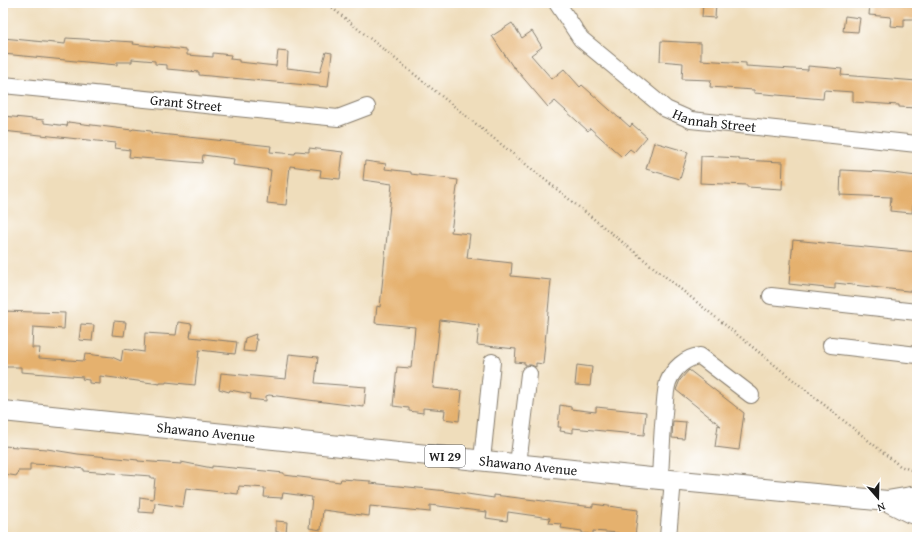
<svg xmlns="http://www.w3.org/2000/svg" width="920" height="540" viewBox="0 0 920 540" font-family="'Gentium Book Plus',serif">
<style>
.building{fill:#e5b16e}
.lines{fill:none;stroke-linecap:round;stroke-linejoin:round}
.minor-casing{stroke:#867c6c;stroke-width:18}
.major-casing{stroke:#867c6c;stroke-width:22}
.path{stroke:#867c6c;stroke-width:2.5;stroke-dasharray:1 3;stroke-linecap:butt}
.minor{stroke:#fff;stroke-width:16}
.major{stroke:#fff;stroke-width:20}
.labels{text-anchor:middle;stroke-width:4;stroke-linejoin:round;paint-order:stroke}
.shield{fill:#fff;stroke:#606060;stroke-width:1}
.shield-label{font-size:13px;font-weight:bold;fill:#1c1c1c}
.street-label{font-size:14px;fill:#1c1c1c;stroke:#fff}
</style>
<rect width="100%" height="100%" fill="#fff"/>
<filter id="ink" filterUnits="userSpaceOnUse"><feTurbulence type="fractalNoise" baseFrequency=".025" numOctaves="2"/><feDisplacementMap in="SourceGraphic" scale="8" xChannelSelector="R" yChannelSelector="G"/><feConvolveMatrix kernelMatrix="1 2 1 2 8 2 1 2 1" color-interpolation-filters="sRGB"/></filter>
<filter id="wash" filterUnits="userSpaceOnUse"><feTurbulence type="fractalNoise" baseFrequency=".012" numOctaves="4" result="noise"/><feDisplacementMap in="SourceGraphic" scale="16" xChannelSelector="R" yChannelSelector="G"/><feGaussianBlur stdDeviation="0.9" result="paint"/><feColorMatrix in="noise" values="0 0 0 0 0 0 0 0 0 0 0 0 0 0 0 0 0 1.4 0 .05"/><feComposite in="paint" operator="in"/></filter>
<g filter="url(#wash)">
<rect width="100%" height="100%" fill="#efddbb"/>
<g id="blocks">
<g class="building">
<path d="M703 3H716L715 18 702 17Z"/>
<path d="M870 3H917V19H904V27L890 26 891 17 869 15Z"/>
<path d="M845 16 860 18 858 32 843 31Z"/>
<path d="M512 23 522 38 532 31 542 47 531 55 552 79 564 69 580 87 582 85 619 118H620L630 127 632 124 647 137 634 152 630 149 622 157 590 128 588 131 555 101 548 107 514 67H513L492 36Z"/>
<path d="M3 38 65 44 66 38 134 42 133 44 187 50V55L213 57V53L231 55 230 59 239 60V62L276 66 278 51 288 52 287 68 320 72 326 52 332 53 328 87 199 75V72L167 69V65L155 64V61L132 59V62H117V65L3 54Z"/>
<path d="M661 41 701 43V60L746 63V66L808 70V66L842 69 841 75 917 81V108L899 107V105L853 102V92L824 90 823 99 754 93V90L710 87 711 80 682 79 683 63 660 61Z"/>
<path d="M3 116 44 120V123L67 126 68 122 132 130 133 129 151 131V133L271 146 270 152 295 154 296 151 309 152V148L343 152 340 179 320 177 321 170 290 166 286 205 267 203 271 170 233 165 234 159 203 155 202 163 129 157 130 150 115 148 116 143 3 131Z"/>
<path d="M654 142 688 152 680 179 646 169Z"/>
<path d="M701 156 739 158V160L783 162 782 189 747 187V185L700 183Z"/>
<path d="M365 161 386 164 385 169 411 172V174L458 180 451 232 470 234 467 258 512 263 511 276 551 280 543 364 536 363V367L531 365H525V363L515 362 516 349 477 345 479 325 440 320 433 388 462 391 459 421 444 419 445 410 423 408V413L409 411V408L393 406 397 367 411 368 415 327 375 323 377 306 380 307 392 184 363 180Z"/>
<path d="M841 170 883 172 917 176V198H914L912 213 890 211 891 197 840 195Z"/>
<path d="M793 240 917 252V292L835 283V289L789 284Z"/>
<path d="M3 311 65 313 64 329 33 327 32 348H40L39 358 84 361 85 354 112 357 121 361 123 349 144 352 145 333 176 335 178 322 192 324 190 337 237 342 235 354 199 350 195 385 166 382V383H160V384L100 376V384L89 383V380L82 379 83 377 21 372V367H3Z"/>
<path d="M114 321 126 322 124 336 112 335Z"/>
<path d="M81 324 94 325 92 341 79 340Z"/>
<path d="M256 334 255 339H257L255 352 243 351 245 338Z"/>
<path d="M289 354 318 357 315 383 366 387 364 407 269 395 266 396V401L250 399 251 394 230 390 229 392 219 389 221 373 286 379Z"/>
<path d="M577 365 592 367 590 386 575 385Z"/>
<path d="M689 370 744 413 739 450 715 447 718 425 721 426 676 390 680 380Z"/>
<path d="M560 405 571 407V409L596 412V407L646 412 644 435 573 428V433L560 431 561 427H558Z"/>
<path d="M673 421 686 422 684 439 672 438Z"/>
<path d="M3 446 47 449 78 454 138 460V461L181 464V462L212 468V466L265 471 284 473V475L340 482 341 479 370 481V483L447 491 494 498V495L593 507V504L638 510 635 537H617L618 533 593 531V535L582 533V531L561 528 562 524 549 523 550 518 508 512 507 521 486 518 487 512 430 505V512L370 506 369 516 323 510 321 530 309 528 312 497 283 493 282 498 264 497 265 488 239 486 238 494 186 488 183 507 155 503 154 513 139 512 140 497 153 499 155 478H151V476L84 471V469L56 465 30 464V471H18L17 476 3 474Z"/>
<path d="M276 521 287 522 286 533 276 532Z"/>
</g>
</g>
</g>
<g filter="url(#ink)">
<use href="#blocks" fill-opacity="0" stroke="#867c6c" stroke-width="1"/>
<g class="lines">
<g class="minor-casing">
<g id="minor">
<path id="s1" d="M557 3 581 39 666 109 691 120 917 144"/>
<path id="s2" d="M3 85 338 118 367 107"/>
<path d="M771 296 917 312"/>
<path d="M831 345 917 355"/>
<path d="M482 460 492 362"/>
<path d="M518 464 529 374"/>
<path d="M660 479C661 457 662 435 664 413 665 403 665 391 668 382 673 369 686 357 700 356L751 395"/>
<path d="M668 537 673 480"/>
</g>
</g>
<g class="major-casing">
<g id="major">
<path id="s3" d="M3 411 660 479 887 501 917 496"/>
<path d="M887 501 911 513 917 514"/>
</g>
</g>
<path class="path" d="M326 3 900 466 917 472"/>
<use href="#minor" class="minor"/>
<use href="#major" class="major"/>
</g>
</g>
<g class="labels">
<rect class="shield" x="425" y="445" width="40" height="22" rx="3"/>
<g class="shield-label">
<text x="445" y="461">WI 29</text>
</g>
<g class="street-label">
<text dy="5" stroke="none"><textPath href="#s2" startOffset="184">Grant Street</textPath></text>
<text dy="5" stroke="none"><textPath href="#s1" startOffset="204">Hannah Street</textPath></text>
<text dy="5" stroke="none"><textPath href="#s3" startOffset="204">Shawano Avenue</textPath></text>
<text dy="5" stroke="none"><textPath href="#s3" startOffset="528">Shawano Avenue</textPath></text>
</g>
</g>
<rect width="920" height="540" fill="none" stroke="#fff" stroke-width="16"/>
<g transform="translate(878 498) rotate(160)" stroke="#ffffff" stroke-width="3" paint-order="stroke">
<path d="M0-3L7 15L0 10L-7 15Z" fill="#1c1c1c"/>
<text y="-6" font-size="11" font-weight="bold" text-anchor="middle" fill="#1c1c1c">N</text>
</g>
</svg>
